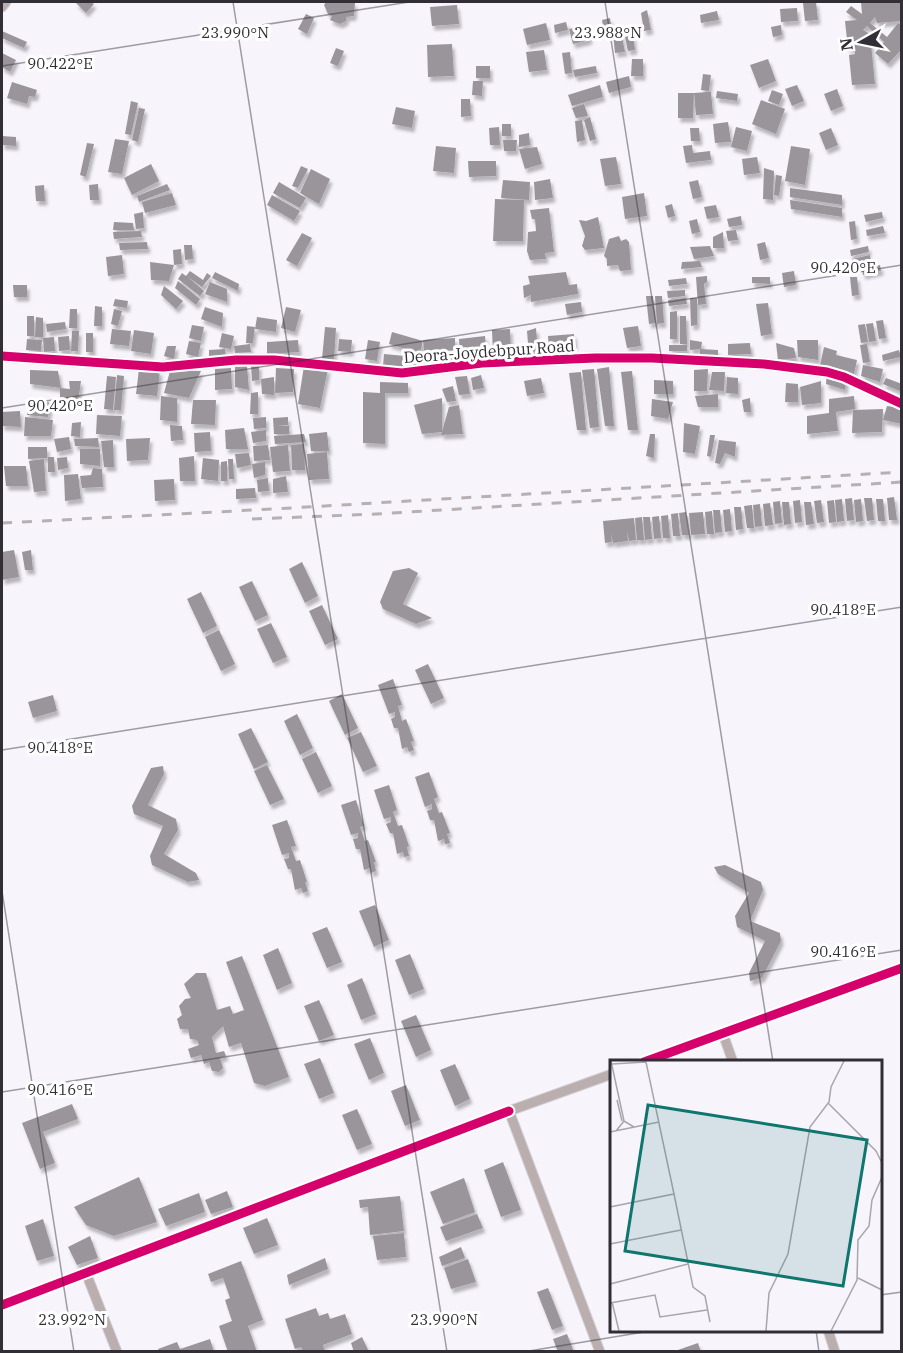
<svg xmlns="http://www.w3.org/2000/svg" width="903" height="1353" viewBox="0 0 903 1353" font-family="'IBM Plex Serif',serif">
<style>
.building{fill:#99959b;filter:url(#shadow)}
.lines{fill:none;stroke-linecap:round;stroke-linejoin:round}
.minor-casing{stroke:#d4d1d7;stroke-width:11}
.tertiary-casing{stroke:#d4d1d7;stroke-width:13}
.minor{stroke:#baaeae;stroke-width:9}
.tertiary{stroke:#baaeae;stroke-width:10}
.rail{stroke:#b7b0b3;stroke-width:3;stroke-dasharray:10 10;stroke-linecap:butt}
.cycleway-casing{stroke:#fff;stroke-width:13}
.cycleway{stroke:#d6006c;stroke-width:9}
.ticks{fill:none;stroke:#312e35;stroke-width:1.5;stroke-opacity:0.45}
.labels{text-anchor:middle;stroke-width:6;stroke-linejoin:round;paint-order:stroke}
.street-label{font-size:16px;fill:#312e35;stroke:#fff}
.inset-road{fill:none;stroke:#a8a5ac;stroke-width:1.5}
.view{fill:#0f766e;fill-opacity:0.15;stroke:#0f766e;stroke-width:3}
.inset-edge{fill:none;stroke:#312e35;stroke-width:3}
.ticks-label{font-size:15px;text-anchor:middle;fill:#312e35;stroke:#fff;stroke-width:6;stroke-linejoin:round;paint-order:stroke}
</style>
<defs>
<filter id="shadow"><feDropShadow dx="2.5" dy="4.5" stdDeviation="1.5" flood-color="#0004"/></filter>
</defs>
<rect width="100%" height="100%" fill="#f8f4fc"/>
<g class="building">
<path d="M75 2H91L94 4 86 13Z"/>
<path d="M326 2H351L355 3 354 16 346 17V21L340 24 330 20 332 16 328 14 324 5Z"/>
<path d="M816 2 818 20 805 21 803 3Z"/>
<path d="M861 2H902V21L877 23 875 17 870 23 887 37 898 23 902 26V49L888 64 875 53 884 42 867 26 863 30 870 34 875 84 852 85 849 55 855 54 854 48 848 49 845 21 857 20 846 12 851 6 862 14Z"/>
<path d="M457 5 459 24 432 26 430 7Z"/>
<path d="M797 8 798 21 781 22 780 9Z"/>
<path d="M647 10 651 30 644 31 641 13Z"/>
<path d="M717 11 719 20 701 23 700 15Z"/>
<path d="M306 14 314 18 307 34 298 29Z"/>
<path d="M610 18 612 30 604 32 602 20Z"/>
<path d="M566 22 568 30 555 33 554 25Z"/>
<path d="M546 23 550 40 527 45 523 29Z"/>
<path d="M586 25 590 40 573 44 569 29Z"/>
<path d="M781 25 782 35 773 37 771 27Z"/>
<path d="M2 31 27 42 24 48 2 38Z"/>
<path d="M621 32 625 52 615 53 613 33Z"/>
<path d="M633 35 635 50 628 51 625 37Z"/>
<path d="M452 44 454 76 428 77 427 45Z"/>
<path d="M336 48 344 51 338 66 330 63Z"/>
<path d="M544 50 547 70 529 72 526 52Z"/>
<path d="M570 52 572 73 565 74 562 53Z"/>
<path d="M2 53 16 60 10 72 2 67Z"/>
<path d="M632 59H643V76H631Z"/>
<path d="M768 59 776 81 759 88 750 65Z"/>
<rect x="476" y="66" width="14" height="12"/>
<path d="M596 66 597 73 575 77 573 70Z"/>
<path d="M703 74 711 75 709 91 701 90Z"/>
<path d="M629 76 631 87 609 93 606 82Z"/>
<path d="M473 81H483L482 96 472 95Z"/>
<path d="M12 82 37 90 35 97 29 96 27 104 7 98Z"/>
<path d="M600 85 603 97 572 106 568 95Z"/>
<path d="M797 85 804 101 792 106 785 89Z"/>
<path d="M837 89 843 106 831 111 824 94Z"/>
<path d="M772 90 783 94 779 105 768 101Z"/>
<path d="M717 91 738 94 737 101 716 98Z"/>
<path d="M708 92H711L713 114 696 115 694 93Z"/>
<path d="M678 93H694L693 118H678Z"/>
<path d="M461 99H470L471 116 461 117Z"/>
<path d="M761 100 785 109 776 134 752 124Z"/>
<path d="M131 101 138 103 131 135 125 134Z"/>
<path d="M584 104 588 116 576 118 572 108Z"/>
<path d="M396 107 415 111 412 128 392 124Z"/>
<path d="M139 108 145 109 138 142 132 140Z"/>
<path d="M590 117 596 139 590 141 584 120Z"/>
<path d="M582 120 585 140 577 142 575 121Z"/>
<path d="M728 122 731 142 715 143 713 124Z"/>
<rect x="502" y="124" width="9" height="12"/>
<path d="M499 127 500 145H490L489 128Z"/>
<path d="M736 127 752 131 747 151 731 147Z"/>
<path d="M690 128H699L700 141H691Z"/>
<path d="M831 128 838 145 826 150 819 133Z"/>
<path d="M529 133 530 145 519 147V135Z"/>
<path d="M2 136 16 137V146L2 145Z"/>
<path d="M115 139 129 141 122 174 108 172Z"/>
<path d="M503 140H517L516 151H504Z"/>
<path d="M87 143 94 144 86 177 80 175Z"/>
<path d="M692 145 693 153 710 151 711 160 686 163 683 146Z"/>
<path d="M436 146 456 148 454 173 433 171Z"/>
<path d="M791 146 810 149 805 185 785 181Z"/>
<path d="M537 147 542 164 525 169 519 149Z"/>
<path d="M616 157 621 184 605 186 600 159Z"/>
<path d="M757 157 760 173 744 175 742 159Z"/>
<path d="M468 161H496V176L469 177Z"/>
<path d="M151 164 159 181 132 195 124 178Z"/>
<path d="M301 166 308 169 298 188 292 186Z"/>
<path d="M764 168 774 171 773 200 763 199Z"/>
<path d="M311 169 330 179 319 204 300 193Z"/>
<path d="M776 175 782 176 779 196 774 195Z"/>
<path d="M550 179 553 198 535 200 534 182Z"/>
<path d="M503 180 530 182 529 200 501 198Z"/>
<path d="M698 180 702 197 693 199 689 182Z"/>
<path d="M279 182 306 198 300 208 273 193Z"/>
<path d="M98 184 99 200H90L89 185Z"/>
<path d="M167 184 170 190 139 202 137 196Z"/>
<path d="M44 185 45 201H36L35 186Z"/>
<path d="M790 188 842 195V205L790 197Z"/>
<path d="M172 193 176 205 145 213 142 202Z"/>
<path d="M644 193 647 216 625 219 622 197Z"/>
<path d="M272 195 300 211 294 221 267 205Z"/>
<path d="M495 199 524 200 523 241H493Z"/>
<path d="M790 200 842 208V217L791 209Z"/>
<path d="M672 204 675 216 668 218 665 206Z"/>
<path d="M716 205 719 217 707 219 704 207Z"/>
<path d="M549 208 554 252 545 253 546 259 530 260 527 251 528 232 536 231 535 219H532L530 210Z"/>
<path d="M143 212 144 228 136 229 134 214Z"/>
<path d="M882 212 883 218 866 222 864 215Z"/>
<path d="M741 216 742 225 729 227 727 219Z"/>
<path d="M598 217 604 248 585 250 582 246 585 236 579 220 586 221Z"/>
<path d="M697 219 700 232 692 234 689 221Z"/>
<path d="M855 221 857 239 851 240 849 222Z"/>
<path d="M114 222 133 223 134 230H113Z"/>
<path d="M883 226 885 233 867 236 866 230Z"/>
<path d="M736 230 738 240 728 241 726 231Z"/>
<path d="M141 231 142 237 114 239 113 232Z"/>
<path d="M723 232 724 248H713V237Z"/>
<path d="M302 233 312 238 297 266 286 260Z"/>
<path d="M619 236 621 241 626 239 629 242 631 270 620 271 618 265 607 266V259L604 256 609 239Z"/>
<path d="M147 242 148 249 120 250 119 243Z"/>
<path d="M765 242 769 258 760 260 757 244Z"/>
<path d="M184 245H192L193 259 185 260Z"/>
<path d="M710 246 714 256 694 259 690 247Z"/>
<path d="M868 246 869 252 851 256 850 250Z"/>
<path d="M181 249 182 264 174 265 173 250Z"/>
<path d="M122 255 124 274 108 276 106 257Z"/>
<path d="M870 255 871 262 853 265 852 259Z"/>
<path d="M700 261 702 267 681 269 682 262Z"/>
<path d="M150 262 174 265 169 281 151 280Z"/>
<path d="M880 265 881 271 863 275 862 269Z"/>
<path d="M190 271 203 280 207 273 211 276 202 287 188 277 204 291 200 296 178 279 182 273 186 276Z"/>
<path d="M794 271 796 285 784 287 782 273Z"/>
<path d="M215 272 239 284 238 291 212 278Z"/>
<path d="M566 272 569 285 577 284 578 294 531 302V295L524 298 523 286 530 284 528 276Z"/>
<path d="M707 276V282L704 284 706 304 698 305 696 277Z"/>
<path d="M752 277H770V284L752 283Z"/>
<path d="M850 277H857L859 295 852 296Z"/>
<path d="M686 278 687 284 669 286 668 280Z"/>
<path d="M178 281 200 299 196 305 175 288Z"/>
<path d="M210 282 227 289V302L205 294Z"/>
<path d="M13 285H27V297H14Z"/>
<path d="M164 286 183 301 176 309 161 295Z"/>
<path d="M685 290V296L668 298 667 291Z"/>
<path d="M646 296H653L656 323 649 324Z"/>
<path d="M655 296H662L664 323 657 324Z"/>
<path d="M686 298 687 304 669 306 668 300Z"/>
<path d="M690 298H697V325L691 326Z"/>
<path d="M115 299 128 301 127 308 113 306Z"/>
<path d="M581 302 582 312 567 315 565 304Z"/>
<path d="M768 303 772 334 761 336 756 304Z"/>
<path d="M95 306 102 307V326H94Z"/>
<path d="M205 307 223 313 222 327 201 319Z"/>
<path d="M286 307 301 310 295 332 281 328Z"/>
<path d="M70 309H77V328H69Z"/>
<path d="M114 309 122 311 118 326 111 324Z"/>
<path d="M677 311V339H670V312Z"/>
<rect x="27" y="316" width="7" height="20"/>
<path d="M680 316H686L687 344H680Z"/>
<path d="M36 317 43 318V337H35Z"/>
<path d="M257 317 277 320 276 332 255 329Z"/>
<path d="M883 320 886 338 879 339 876 321Z"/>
<path d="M65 322 66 329 47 332 46 324Z"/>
<path d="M873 323 876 341 869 342 866 324Z"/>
<path d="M865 324 868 342 861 343 858 325Z"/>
<path d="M192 325 204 327 201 341 189 338Z"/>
<path d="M247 326 255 327 253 343H246Z"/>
<path d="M638 326 641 346 627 348 623 328Z"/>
<path d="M325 327 336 328 334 360 322 359Z"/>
<path d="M536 328 538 354 529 355 527 331Z"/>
<path d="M112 329 131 331 129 346 110 344Z"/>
<path d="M510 329 511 354H493L492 330Z"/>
<path d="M134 330 154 333 151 354 131 351Z"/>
<path d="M72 331H79L78 351H71Z"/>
<path d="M392 332 423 341 420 353 389 344Z"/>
<rect x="86" y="333" width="7" height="19"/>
<path d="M222 333 234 336 231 349 219 347Z"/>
<path d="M574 334 575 346 549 348 548 336Z"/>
<path d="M69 336 70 350 59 351 58 337Z"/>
<path d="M485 336 487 357 460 360 459 339Z"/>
<path d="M54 337 55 351 44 352 43 338Z"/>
<path d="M455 338V350L424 352 423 340Z"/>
<path d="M27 339 42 340 41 351 26 350Z"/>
<path d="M339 339 352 340 351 352 338 351Z"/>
<path d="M298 340 299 352 267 354V342Z"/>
<path d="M368 340 380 342 377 361 365 359Z"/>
<path d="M690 340 702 342 701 349 690 350Z"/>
<path d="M797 340H818V360L798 357Z"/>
<path d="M189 341 201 343 198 357 186 354Z"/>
<path d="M750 343 751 354 728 355V344Z"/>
<path d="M776 343 794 348 796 358 778 360Z"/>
<path d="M250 344 251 352 235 353 234 346Z"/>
<path d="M867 344 870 362 863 363 860 345Z"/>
<rect x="669" y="345" width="18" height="6"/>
<path d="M167 346H176L174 359 164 356Z"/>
<path d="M824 347 837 351 836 355 857 360 854 374 820 365Z"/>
<path d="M225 349 226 356 209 358V350Z"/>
<path d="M700 349 718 350V356H700Z"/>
<path d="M899 350 901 357 883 361 882 355Z"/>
<path d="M384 354 416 357 415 369 383 366Z"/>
<path d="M452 355 453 367 422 369 421 357Z"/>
<path d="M251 365H259V380L252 381Z"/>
<path d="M863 365 883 369 880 382 861 376Z"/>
<path d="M247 366 249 390 235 387V367Z"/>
<path d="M304 366 328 369 320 408 298 404Z"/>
<path d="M609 367 614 426H605L597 369Z"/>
<path d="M231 368 232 389 215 390V369Z"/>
<path d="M276 368 294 369 293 392 275 393Z"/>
<path d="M139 369 160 371 157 396 136 394Z"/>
<path d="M594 369 599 427 590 428 582 370Z"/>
<path d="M708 369 707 391H694V370Z"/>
<path d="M30 370 58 371 61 388 30 384Z"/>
<path d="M170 371H201L189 398 164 393Z"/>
<path d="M632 371 638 430H628L621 372Z"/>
<path d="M581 372 586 430H577L569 373Z"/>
<path d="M712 372H725L724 391 709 390Z"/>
<path d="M827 372 847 377 845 390 826 384Z"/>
<path d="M117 375 124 376 121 410H114Z"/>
<path d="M481 375 484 388 473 390 471 378Z"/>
<path d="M107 376 116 377 113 410 104 409Z"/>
<path d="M467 376 470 394 459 395 455 377Z"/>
<path d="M274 377V395L262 394 261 379Z"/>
<path d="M727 377 738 378V394L726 393Z"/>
<path d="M541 378 544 393 527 396 524 381Z"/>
<path d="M886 378 902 384V392L883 384Z"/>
<path d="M654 380 673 381V394H654Z"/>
<path d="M69 381H81L78 403 60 402V388L70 389Z"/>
<path d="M821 381V403L802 405 800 387Z"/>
<path d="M380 382 408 383V393H385V444L363 443V392L380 393Z"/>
<path d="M786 383 798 384V402H785Z"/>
<path d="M453 386 456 401 447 402 442 389Z"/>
<path d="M258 392V414H250L251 393Z"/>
<path d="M718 394V407H698L695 396Z"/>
<path d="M161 396 177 398V422L160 420Z"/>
<path d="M854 396 855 409 836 412 838 431 807 434V416L829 413V399Z"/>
<path d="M28 398 51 403 48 417 27 415Z"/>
<path d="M442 398V432L422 434 414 405Z"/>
<path d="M750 398 751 412H744L742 400Z"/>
<path d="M652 399 673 402 668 419 651 416Z"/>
<path d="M193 400H216L215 425 191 424Z"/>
<path d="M459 405 463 434 441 435 449 407Z"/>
<path d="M887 406 902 408V424L883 420Z"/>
<path d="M883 409 882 432 852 433 853 410Z"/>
<path d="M20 411 21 427 2 426V412Z"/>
<path d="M97 415 122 416 120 436 96 434Z"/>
<path d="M25 417 53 420 51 436H24Z"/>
<path d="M266 417V428L254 429 253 418Z"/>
<path d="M288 417V425L277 426H289V434H274L273 418Z"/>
<path d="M81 422 80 437 71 436 72 423Z"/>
<path d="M684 423 700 426 695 454 683 452Z"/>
<path d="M170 425 182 426 183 440 171 441Z"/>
<path d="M244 428 248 449H226L225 430Z"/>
<path d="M266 430V441L253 443 251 432Z"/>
<path d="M210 432 211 451 195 452 194 433Z"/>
<path d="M327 432 329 451H311L309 434Z"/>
<path d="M304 434 306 442 275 444 274 436Z"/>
<path d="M650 434H655L654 458 646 456Z"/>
<path d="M710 435H715L711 457 707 456Z"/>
<path d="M69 437 71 449 57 452 54 439Z"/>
<path d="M98 438 99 447 75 446 74 439Z"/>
<path d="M150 438 148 460 127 461 126 439Z"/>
<path d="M113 440 114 467H104L101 441Z"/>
<path d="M719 440 736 442 735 457 725 453 720 464 715 463Z"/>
<path d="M304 444 305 470H292L291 445Z"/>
<path d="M268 445 270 460 254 461 253 446Z"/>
<path d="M288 445 290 471 273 472 270 447Z"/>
<path d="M28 447H47V458L28 459Z"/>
<path d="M80 449H100V466L80 464Z"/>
<path d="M327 452 329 479 309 480 307 454Z"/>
<path d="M249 453 251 465 237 468 235 454Z"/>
<path d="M194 456 195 481H180L179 458Z"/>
<path d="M48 457H54L55 472H48Z"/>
<path d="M67 457 68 468 58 470 57 458Z"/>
<path d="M203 458 219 460 218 481 201 479Z"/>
<path d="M44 459 46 491 34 492 29 461Z"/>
<path d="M228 459H233L234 479H229Z"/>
<path d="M227 461V481H221V462Z"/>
<path d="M265 462V475L254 478 252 464Z"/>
<path d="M4 466H26L28 486H6Z"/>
<path d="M93 468 102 469 103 487 82 488 80 476 91 475Z"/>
<path d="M78 474 81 499 65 501 64 475Z"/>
<path d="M286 476 288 492 273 493V479Z"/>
<path d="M268 478 269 491 258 492 257 480Z"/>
<path d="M174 479 175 500 155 501 154 480Z"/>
<path d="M255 488 256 498 236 499V489Z"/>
<path d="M894 497 897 520H889L887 498Z"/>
<path d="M852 498 854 520 847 521 845 499Z"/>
<path d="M864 498H872L874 520 867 521Z"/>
<path d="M842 499 844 521 837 522 835 500Z"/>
<path d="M861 499 863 521 856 522 854 500Z"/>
<path d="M876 499H883L885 521H878Z"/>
<path d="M800 500 802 522 795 523 793 501Z"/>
<path d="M821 500 824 522 817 523 814 501Z"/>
<path d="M834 500 836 522 829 523 827 501Z"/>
<path d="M780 501 782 523 775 524 773 502Z"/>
<path d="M782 502H789L791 524 784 525Z"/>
<path d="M804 502H811L814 524 806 525Z"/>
<path d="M770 503 773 525 765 526 763 504Z"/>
<path d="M760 504 762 526 755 527 753 505Z"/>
<path d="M752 505 754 528H747L744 506Z"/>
<path d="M734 507H741L743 529 736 530Z"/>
<path d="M730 509 732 531 725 532 723 510Z"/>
<path d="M713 510H720L722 532 715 533Z"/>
<path d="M712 511 714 534H707L705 512Z"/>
<path d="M686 512 689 535H682L679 513Z"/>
<path d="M703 512 705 534 691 535 689 513Z"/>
<path d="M678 513 680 536H673L671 514Z"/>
<path d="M668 515 670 538H663L661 516Z"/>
<path d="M659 516 661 538 654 539 652 517Z"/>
<path d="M642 517 644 540H637L635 518Z"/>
<path d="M643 517H650L652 539 645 540Z"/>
<path d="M634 518 636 540 629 541 627 531 628 541 613 543 611 533 612 542 605 543 603 521Z"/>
<path d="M14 550 19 577 2 580V552Z"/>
<path d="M31 550 33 570H25L22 552Z"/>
<path d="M302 562 318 596 305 603 289 569Z"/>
<path d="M409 568 418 573 403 604 432 618 416 624 383 609 380 602 393 571Z"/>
<path d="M252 581 268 615 255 621 239 587Z"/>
<path d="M201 592 217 626 203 633 187 599Z"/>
<path d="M322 605 338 639 325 645 309 611Z"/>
<path d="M271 623 287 657 273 663 257 629Z"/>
<path d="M219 630 235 664 221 671 205 637Z"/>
<path d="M428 664 444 698 431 704 415 670Z"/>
<path d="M393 679 402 705 398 706 402 721 406 719 414 741 411 742 414 750 409 752 407 747 402 749 398 728H394L391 719 395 717V712L389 714 378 685Z"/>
<path d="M342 694 358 728 345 735 329 701Z"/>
<path d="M53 695 57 711 33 718 28 702Z"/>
<path d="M297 714 313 748 300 755 284 721Z"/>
<path d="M251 728 268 762 254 769 238 734Z"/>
<path d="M361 732 377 766 363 772 347 738Z"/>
<path d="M316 752 332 786 318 793 302 759Z"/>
<path d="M267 765 284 799 270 805 254 771Z"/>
<path d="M163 766 164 774 148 805 176 819 178 830 164 854 196 873 199 880 188 882 152 865 150 856 163 826 134 814 132 806 151 768Z"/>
<path d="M429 772 438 797 434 799 439 813 442 812 450 833 447 834 450 843 445 844 444 839 438 841 434 820H430L427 811 432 809V804L425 807 415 777Z"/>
<path d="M389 785 397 810 393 812 398 826 402 825 409 846 407 847 409 856 404 857 403 852 397 854 393 833H390L386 824 391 822V817L384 819 374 790Z"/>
<path d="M356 800 364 826 360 827 365 841 368 840 376 862H374L376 871 371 873 370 868 364 870 360 849H356L353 839 358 838V833L351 835 341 805Z"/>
<path d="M287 820 296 846 291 847 296 861 300 860 307 882H305L308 891 303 893 301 888 295 890 291 869H288L284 859 289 858V853L282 855 272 825Z"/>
<path d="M725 865 761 882 763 890 750 921 780 933 781 941 762 978 750 981 749 973 765 941 737 927 735 916 749 893 718 874 714 867Z"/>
<path d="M375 905 389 940 374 947 359 911Z"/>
<path d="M327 927 342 962 327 968 312 933Z"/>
<path d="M278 948 292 983 277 990 263 955Z"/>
<path d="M410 954 424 989 409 995 395 960Z"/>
<path d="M242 956 289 1077 265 1086 254 1083 241 1043 229 1047 223 1026 212 1037 216 1053 224 1051 226 1056 220 1058 223 1068 219 1072 212 1071 209 1062 204 1064 201 1055 191 1058 188 1049 199 1045 197 1040 190 1039 188 1029H180L177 1019 182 1015 179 1006 185 999 191 998 184 984 196 973H206L217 1010 230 1006 233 1014 244 1010 226 962Z"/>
<path d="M362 978 376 1014 361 1020 347 985Z"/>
<path d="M319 1000 334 1035 319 1041 304 1006Z"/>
<path d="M416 1015 431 1050 416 1057 401 1021Z"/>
<path d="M370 1038 384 1073 369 1080 354 1044Z"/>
<path d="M320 1058 334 1093 319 1099 304 1064Z"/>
<path d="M455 1064 470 1099 455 1106 440 1070Z"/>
<path d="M406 1085 420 1120 405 1126 391 1091Z"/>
<path d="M72 1104 78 1119 43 1132 55 1163 40 1169 22 1123Z"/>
<path d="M357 1109 372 1144 357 1150 342 1115Z"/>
<path d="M503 1162 521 1210 501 1217 484 1170Z"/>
<path d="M139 1177 157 1222 114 1236 86 1225 74 1207Z"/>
<path d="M464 1178 475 1212 443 1224 430 1192Z"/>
<path d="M227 1191 233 1207 211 1214 205 1200Z"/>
<path d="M199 1193 205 1212 166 1226 158 1209Z"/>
<path d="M400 1196 404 1231 370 1235 368 1207 360 1208 359 1200Z"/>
<path d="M477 1214 483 1228 446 1241 440 1227Z"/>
<path d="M267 1218 278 1245 254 1254 243 1228Z"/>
<path d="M43 1219 54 1256 37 1261 25 1226Z"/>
<path d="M404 1233 406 1257 377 1260 373 1236Z"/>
<path d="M90 1236 98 1258 77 1265 68 1247Z"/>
<path d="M461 1247 465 1258 442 1266 439 1257Z"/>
<path d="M325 1258 328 1269 289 1285 287 1275Z"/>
<path d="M468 1259 476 1282 451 1289 444 1268Z"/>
<path d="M241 1261 263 1320 248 1326 257 1352H228L219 1326 232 1321 225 1300 230 1298 223 1278 211 1282 208 1274Z"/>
<path d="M548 1288 563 1326 552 1330 537 1292Z"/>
<path d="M316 1308 319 1316 328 1313 330 1319 345 1314 352 1334 323 1345 325 1352H303L301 1347 295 1349 285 1319Z"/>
<path d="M567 1334 574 1352H558L553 1339Z"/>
<path d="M362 1337 369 1352H354L351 1343Z"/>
<path d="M210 1339 214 1352H159L158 1349 177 1342 180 1349Z"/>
<path d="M698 1343 701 1352H675V1351Z"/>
</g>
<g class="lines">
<g class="minor-casing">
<g id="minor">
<path d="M2 7 6 2"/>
<path d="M723 1034 733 1062"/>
<path d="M644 1062 902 968"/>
<path d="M86 1273 117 1352"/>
<path d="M2 1305 509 1111"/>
<path d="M828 1330 835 1352"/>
<path d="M600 1352 509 1111 612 1074"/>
</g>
</g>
<g class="tertiary-casing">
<path id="tertiary" d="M2 356 163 367 236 360H274L402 373 482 363 595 358H652L764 364 827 372 844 377 902 404"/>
</g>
<use href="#minor" class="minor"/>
<use href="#tertiary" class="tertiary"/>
<g class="rail">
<path d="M252 519 376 514 902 482"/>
<path d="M2 523 273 509 902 472"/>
</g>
<g class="cycleway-casing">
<g id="cycleway">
<path d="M2 356 163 367 236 360H274L402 373 482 363 595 358H652L764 364 827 372 844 377 902 404"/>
<path d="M644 1062 902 968"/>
<path d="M2 1305 509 1111"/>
</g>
</g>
<use href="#cycleway" class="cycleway"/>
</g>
<path class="ticks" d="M233 2 447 1352M605 2 773 1062M2 66 409 2M2 408 902 265M2 750 902 607M2 891 74 1352M2 1092 902 950M880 1295 902 1292M816 1330 819 1352M523 1352 656 1330"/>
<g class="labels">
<g class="street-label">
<text transform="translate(489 351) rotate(-4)" y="6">Deora-Joydebpur Road</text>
</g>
</g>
<g transform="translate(610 1060)">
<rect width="272" height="272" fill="#f8f4fc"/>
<path class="inset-road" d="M1 1 14 61M2 4 36 2 64 134M7 40 12 61M218 43 266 91 272 103M6 71 14 61 24 67M0 72 49 62M0 147 64 134 83 227 95 236 100 262M0 184 71 170M248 218 272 230M0 224 78 204M2 242 9 271M0 243 45 235 50 257 97 250M156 271 159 233 178 194 200 67 219 42 221 27 234 1M221 271 247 220 248 180 259 166 262 140 272 117"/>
<path class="view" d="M38 45 257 80 233 226 15 191Z"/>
<rect width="272" height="272" class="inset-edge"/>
</g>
<g class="ticks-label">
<text x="235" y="38">23.990°N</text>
<text x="608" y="38">23.988°N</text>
<text x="60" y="69">90.422°E</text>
<text x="843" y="273">90.420°E</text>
<text x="60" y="411">90.420°E</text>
<text x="843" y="615">90.418°E</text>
<text x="60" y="753">90.418°E</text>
<text x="843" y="957">90.416°E</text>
<text x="60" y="1095">90.416°E</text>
<text x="72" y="1325">23.992°N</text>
<text x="444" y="1325">23.990°N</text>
</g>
<rect width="903" height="1353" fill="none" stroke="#312e35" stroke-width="6"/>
<g transform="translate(861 42) rotate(261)" stroke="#ffffff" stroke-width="4.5" paint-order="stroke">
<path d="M0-4.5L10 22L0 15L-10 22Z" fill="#312e35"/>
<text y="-9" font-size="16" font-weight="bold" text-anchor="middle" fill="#312e35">N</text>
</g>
</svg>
